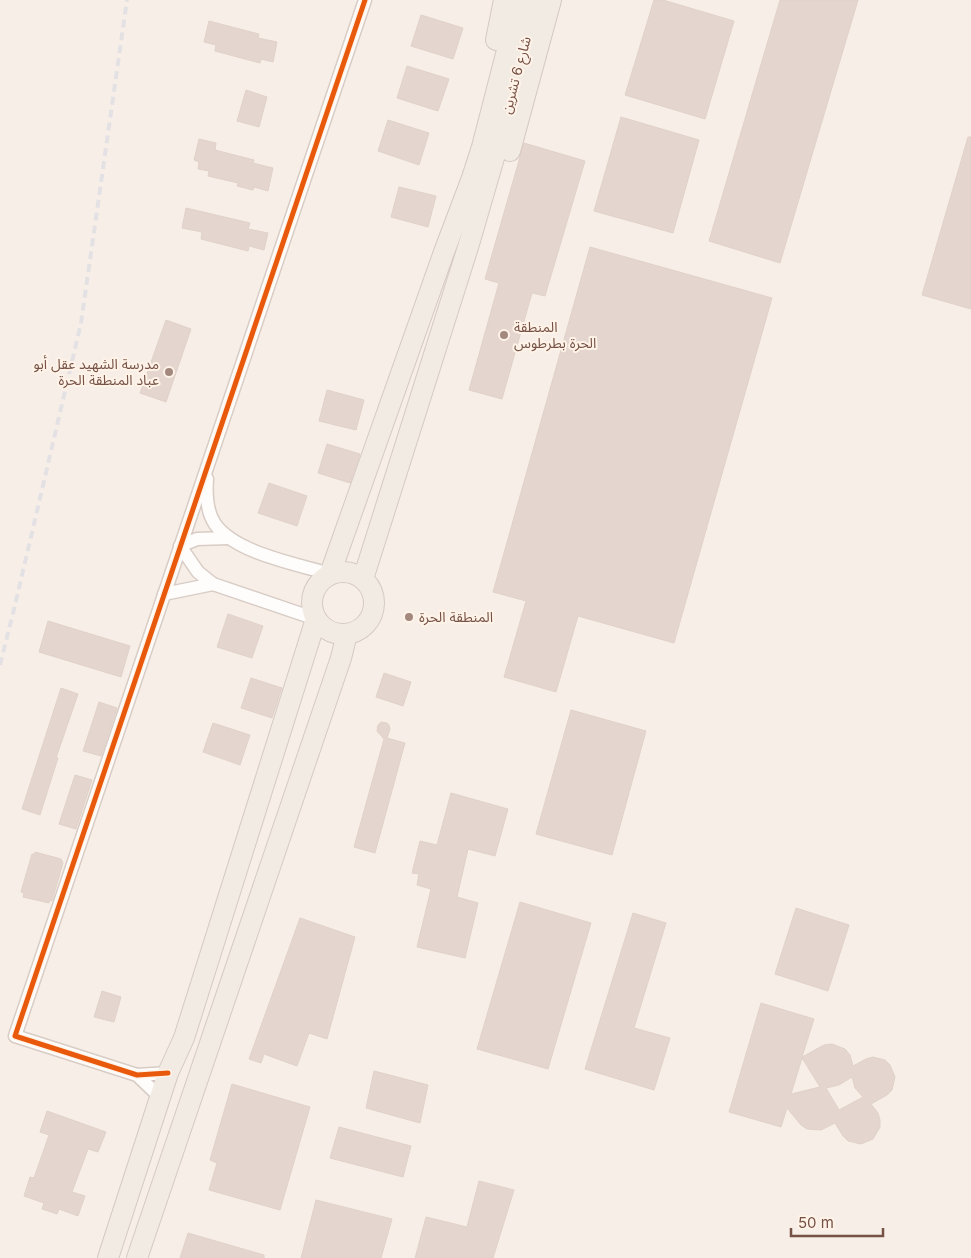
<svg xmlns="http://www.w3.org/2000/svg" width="971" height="1258" viewBox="0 0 971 1258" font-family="Inter,'Noto Sans Arabic',sans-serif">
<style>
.building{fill:#e4d6ce;stroke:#e0d1c9;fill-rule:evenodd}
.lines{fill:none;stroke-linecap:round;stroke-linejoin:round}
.minor-casing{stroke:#d8ccc5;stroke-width:15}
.primary-casing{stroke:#d6c9c3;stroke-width:22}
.minor{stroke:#fefdfb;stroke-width:12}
.primary{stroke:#f2ebe4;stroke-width:20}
.rail{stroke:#e3e1e4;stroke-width:4;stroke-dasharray:8 5;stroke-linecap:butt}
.cycleway-casing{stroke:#fff3e8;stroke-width:8}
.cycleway{stroke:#e8590c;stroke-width:5}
.poi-dot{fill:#a3887e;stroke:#fff3e8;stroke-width:2}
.labels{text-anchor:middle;stroke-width:4;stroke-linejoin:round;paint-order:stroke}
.street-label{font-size:14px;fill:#765146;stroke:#fff3e8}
.poi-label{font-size:14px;fill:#765146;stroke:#fff3e8;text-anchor:start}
</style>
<rect width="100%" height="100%" fill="#f7efe7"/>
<g class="building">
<path d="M654 0H663L734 21 705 119 625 95Z"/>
<path d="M780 0H858L780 263 709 241Z"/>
<path d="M421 15 463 28 453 59 411 46Z"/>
<path d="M209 21 259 34 258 38 277 42 273 62 261 59 260 63 215 51 216 45 204 42Z"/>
<path d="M407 66 449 79 438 111 397 98Z"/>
<path d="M246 90 267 97 259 127 237 121Z"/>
<path d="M621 117 699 140 673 233 594 211Z"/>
<path d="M388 120 429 133 419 165 378 151Z"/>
<path d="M968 137H971V309L922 295Z"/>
<path d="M199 139 216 143 215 150 254 160 253 163 273 168 268 191 254 187 253 190 237 186 238 183 208 176 209 171 198 169 199 162 194 160Z"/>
<path d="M524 143 585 161 545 296 532 293 502 399 469 390 499 283 485 279Z"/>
<path d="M399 187 436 196 428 227 391 217Z"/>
<path d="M186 208 250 223 248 229 268 233 264 250 249 246 248 251 201 239 202 232 182 228Z"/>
<path d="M590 247 772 298 674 643 578 616 556 692 504 677 526 601 493 592Z"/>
<path d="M166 320 191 329 166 402 140 393Z"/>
<path d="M327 390 364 400 356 430 319 421Z"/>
<path d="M327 444 360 454 350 483 318 473Z"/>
<path d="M269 483 307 496 297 526 258 513Z"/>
<path d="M228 614 263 626 252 658 217 647Z"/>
<path d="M48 621 130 646 121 677 39 652Z"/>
<path d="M384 673 411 682 403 706 376 697Z"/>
<path d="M251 678 282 688 272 718 241 708Z"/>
<path d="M61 688 78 694 56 758H58L40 815 22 809Z"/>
<path d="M99 702 117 708 101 756 83 751Z"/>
<path d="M571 710 646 731 612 855 536 834Z"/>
<path d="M381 722 387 723 389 725 390 729 387 738 405 743 375 853 354 847 384 739 377 731 378 725Z"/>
<path d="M213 723 250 735 240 765 203 752Z"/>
<path d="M75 775 92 780 76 829 59 824Z"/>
<path d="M451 793 508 809 495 856 468 849 457 897 478 903 465 958 417 947 431 889 417 885 419 874 412 873 420 841 437 845Z"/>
<path d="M35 852 61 859 63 863 52 901 50 900 49 903 23 897 24 893 21 892 32 854H35Z"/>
<path d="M520 902 591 923 548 1069 477 1049Z"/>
<path d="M796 908 849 925 828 991 775 974Z"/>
<path d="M633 913 666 923 634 1028 670 1038 654 1090 585 1069Z"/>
<path d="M300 918 355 937 327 1039 309 1033 297 1066 264 1054 261 1063 249 1059Z"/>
<path d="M102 991 121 997 114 1022 94 1017Z"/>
<path d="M761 1003 814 1019 802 1057 824 1045 832 1044 845 1049 850 1055 853 1066 866 1059 873 1057 885 1060 890 1065 895 1077 892 1090 887 1095 871 1104 878 1113 880 1120V1127L873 1139 861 1144 848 1141 843 1136 835 1123 821 1130 807 1129 801 1125 787 1108 781 1127 729 1112ZM802 1058 820 1087 791 1094ZM852 1077 855 1088 863 1097 839 1110 826 1088 839 1085Z"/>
<path d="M374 1071 428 1085 420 1123 366 1108Z"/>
<path d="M232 1084 310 1107 280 1210 209 1190 217 1163 210 1160Z"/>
<path d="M47 1111 106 1132 98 1152 88 1149 72 1192 85 1196 78 1216 59 1209 57 1214 42 1209 44 1203 24 1196 30 1177 34 1178 49 1135 40 1132Z"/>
<path d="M339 1127 411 1146 403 1177 330 1158Z"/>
<path d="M479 1181 514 1190 493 1258H415L426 1217 467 1227Z"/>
<path d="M316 1200 392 1219 381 1258H301Z"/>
<path d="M188 1233 264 1255V1258H180Z"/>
</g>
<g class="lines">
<g class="minor-casing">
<g id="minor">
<path d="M207 479C206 493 206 511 215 524 235 553 297 564 330 574"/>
<path d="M229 538 197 539 180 546 198 572 213 584 316 619"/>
<path d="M164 594 213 584"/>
<path d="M168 1073 137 1075 15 1036 365 0"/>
<path d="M137 1075 161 1098"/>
</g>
</g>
<g class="primary-casing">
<g id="primary">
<path d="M496 40 504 0"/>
<path d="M510 151 551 0"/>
<circle cx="343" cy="603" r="31"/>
<path d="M330 574 444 252 472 178 482 147 520 0"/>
<path d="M363 579 469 244 496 151 536 0"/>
<path d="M108 1258 168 1073 184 1038 316 619"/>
<path d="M137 1258 341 658 347 634"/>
</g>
</g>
<use href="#minor" class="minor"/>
<use href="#primary" class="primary"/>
<path class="rail" d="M0 665 15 605 81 323 127 0"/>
<g class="cycleway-casing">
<path id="cycleway" d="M168 1073 137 1075 15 1036 365 0"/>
</g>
<use href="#cycleway" class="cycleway"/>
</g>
<g class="poi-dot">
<circle cx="504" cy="335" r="5"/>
<circle cx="169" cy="372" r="5"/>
<circle cx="409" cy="617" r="5"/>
</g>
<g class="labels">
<g class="street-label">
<text transform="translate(516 75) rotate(-75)" y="5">شارع 6 تشرين</text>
</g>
<g class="poi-label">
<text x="514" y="332">المنطقة<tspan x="514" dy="16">الحرة بطرطوس</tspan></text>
<text x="159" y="369" text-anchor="end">مدرسة الشهيد عقل أبو<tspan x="159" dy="16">عباد المنطقة الحرة</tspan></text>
<text x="419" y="622">المنطقة الحرة</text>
</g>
</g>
<path d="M791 1228v8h92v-8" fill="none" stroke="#765146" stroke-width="2.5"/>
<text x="798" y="1228" font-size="15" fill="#765146" stroke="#fff3e8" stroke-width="4" paint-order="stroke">50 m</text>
</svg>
